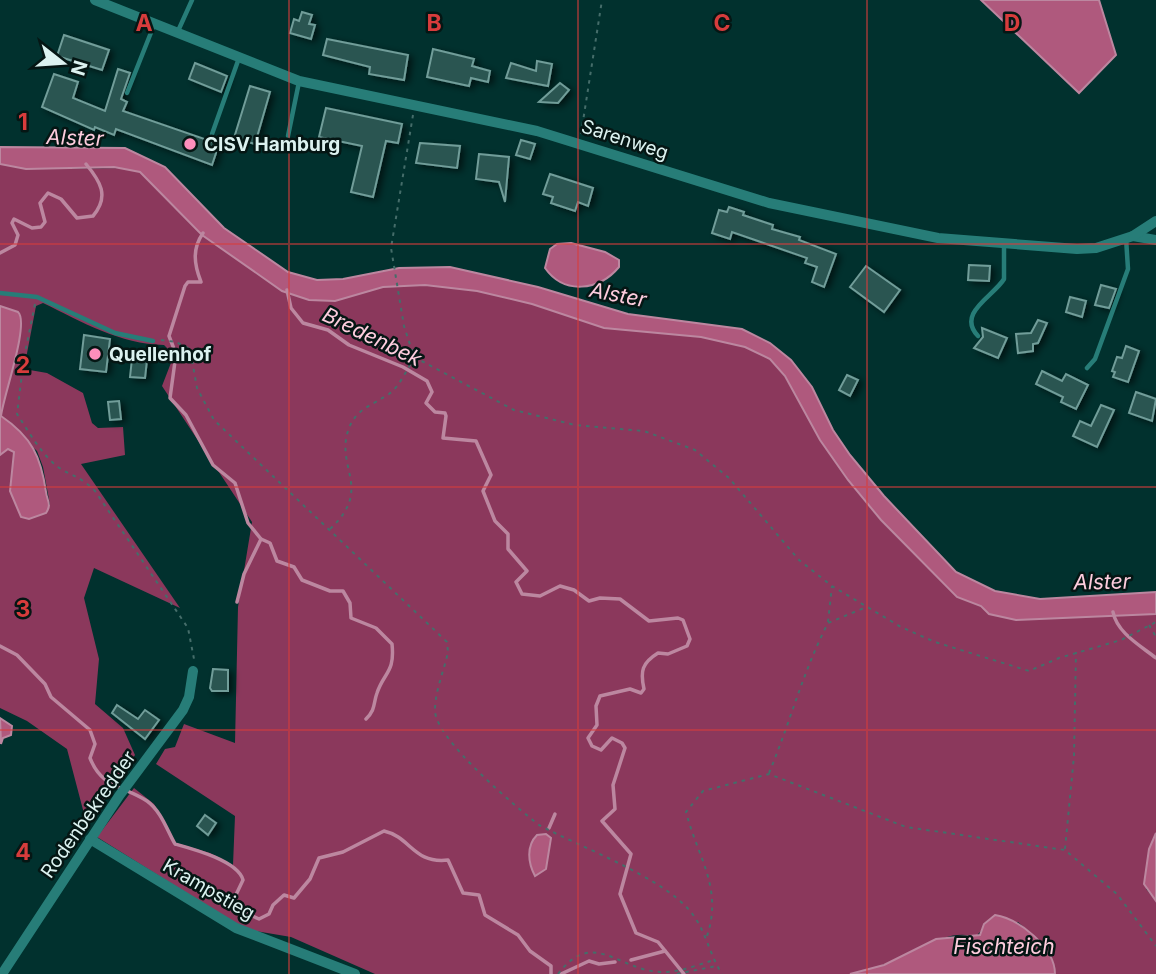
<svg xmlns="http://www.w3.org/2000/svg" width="1156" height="974" viewBox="0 0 1156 974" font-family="Inter,sans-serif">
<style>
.forest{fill:#8b385c}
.water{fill:#af597d;stroke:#bc87a0;stroke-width:2}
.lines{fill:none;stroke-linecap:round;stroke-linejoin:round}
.stream{stroke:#bc87a0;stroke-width:3.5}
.building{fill:#295451;stroke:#719d99;stroke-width:2;filter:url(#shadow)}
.path{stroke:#456d6a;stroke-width:2;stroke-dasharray:3.5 5;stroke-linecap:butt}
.service{stroke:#277d78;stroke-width:4.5}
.minor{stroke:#277d78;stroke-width:10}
.grid{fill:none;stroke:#d73c3c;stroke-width:2;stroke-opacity:0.55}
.poi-dot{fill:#fe8ebb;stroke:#051614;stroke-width:2.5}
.labels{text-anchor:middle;stroke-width:5;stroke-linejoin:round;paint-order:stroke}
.street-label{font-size:19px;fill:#dcf2f0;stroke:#051614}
.poi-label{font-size:19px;font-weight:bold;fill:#dcf2f0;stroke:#051614;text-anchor:start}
.water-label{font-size:21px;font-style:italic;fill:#fecdde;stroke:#051614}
.grid-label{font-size:23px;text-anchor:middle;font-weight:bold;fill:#d73c3c;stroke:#051614;stroke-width:5;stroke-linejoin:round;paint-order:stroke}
</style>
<defs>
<filter id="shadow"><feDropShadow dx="4" dy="2.5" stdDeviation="3.5" flood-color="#0009"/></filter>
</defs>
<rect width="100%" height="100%" fill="#01312e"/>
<path class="forest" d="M0 164 26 169 130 168 140 172 202 235 282 291 309 300 383 287 425 285 477 291 532 304 604 328 701 337 745 347 770 359 785 377 820 440 848 480 881 521 957 597 981 606 989 614 1016 620 1156 614V833L1149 849 1146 876V889L1156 901V974H1055C1055 952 1033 935 1018 922L981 931 975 937C949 927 912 953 887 963 876 968 862 971 850 974H375L291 937 244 929 97 837 134 788 154 804 176 843 210 853 233 865 235 816 156 764 165 749 175 747 184 724 235 743 238 607 252 522 162 386 174 355 164 345C120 344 82 322 43 303L36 306 24 369 47 373 83 393 92 423 98 428 123 427 125 455 81 464 180 608 94 568 84 598 99 659 95 704 123 728 135 755 87 825 67 749 27 721 0 708V455L8 449 14 452 10 491 16 504 50 505 43 467 37 451 1 417C3 391 29 332 18 312L0 306Z"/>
<g class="water">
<path d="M981 0H1099L1116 55 1079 93Z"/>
<path d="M0 147 125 148 165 167 224 228 288 272 317 280 343 279 399 268 450 267 538 287 628 314 742 329 770 343 791 360 812 387 833 430 850 455 884 496 956 572 995 591 1040 599 1156 592V614L1016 620 989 614 981 606 957 597 881 520 848 480 820 440 785 376 770 359 745 347 701 337 604 328 532 304 477 291 425 285 383 287 335 301 309 300 282 291 202 235 140 172 114 167 26 169 0 164Z"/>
<path d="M571 243 605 252 619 260V267C599 291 564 295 545 268L550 249 557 244Z"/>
<path d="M0 306 18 312C30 323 3 397 1 416 32 437 41 457 46 492 47 501 52 504 46 513L29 519 21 517 10 491 14 452 8 449 0 455Z"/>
<path d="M0 718 12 726 11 735 3 738 1 744Z"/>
<path d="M1156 833V901L1144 884 1149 849Z"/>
<path d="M546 834 551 838 546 869 535 876C528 863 526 846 537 835Z"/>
<path d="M995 915C1019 919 1055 947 1055 974H850L884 965 936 939 980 935 984 924Z"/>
</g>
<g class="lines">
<g class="stream">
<path d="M203 233C192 249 194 264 201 282H188L185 286 169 336 176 354 170 398 186 415 213 465 235 483 248 523 261 539 270 543 277 561 294 567 302 580 330 591H343L350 603 351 618 376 628 392 644C395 673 384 672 377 693 373 704 376 709 366 719"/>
<path d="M0 253 15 245 18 235 12 223 14 219 32 228 41 227 45 222 40 203 48 193 61 199 77 218 93 216C110 196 100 181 86 164"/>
<path d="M287 290 291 308 303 323 328 330 349 345 403 367 427 381 432 392 426 403 435 412 445 413 446 416 443 438 476 441 491 475 483 491 495 521 508 534V549L527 571 516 582 522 594 540 596 560 586 574 590 589 601 600 598 620 599 649 621 678 618 683 620 690 639 687 646 668 654 658 653C642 663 640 671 644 689L641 693 630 689 600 696 596 706 597 725 588 738 592 746 601 750 612 738 622 743 625 748 613 785 615 809 602 821 631 854 620 894 636 933 658 942 684 974"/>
<path d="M237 602 244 574 261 539"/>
<path d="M1113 612C1117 633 1141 646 1156 658"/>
<path d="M0 646 17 655 45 684 51 697 90 730 95 744 90 758C102 789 125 786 147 801 161 811 167 830 175 844 193 849 238 861 243 880L233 901 241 911 259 919 269 914 273 905 284 895 294 898 310 879 319 858 343 852 384 831C411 837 413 864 448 860L463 893 479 895 485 915 518 935 530 951 551 966V974"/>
<path d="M549 828 555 814"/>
<path d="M631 960 665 951"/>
<path d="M561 974 589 961 599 964 615 962"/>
</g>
</g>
<g class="building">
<path d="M302 12 312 15 309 24 315 25 311 39 290 33 294 19 299 21Z"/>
<path d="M64 35 109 50 102 70 57 56Z"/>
<path d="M327 39 408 55 404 80 369 74 370 67 323 55Z"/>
<path d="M433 49 474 59 472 66 490 71 488 82 471 78 469 86 427 77Z"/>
<path d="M537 61 552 64 548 86 506 78 511 63 536 71Z"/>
<path d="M195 63 227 76 221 92 189 79Z"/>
<path d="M118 69 130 73 121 99 127 102 123 111 219 144 212 165 116 129 114 135 95 127 94 130 42 107 54 74 78 82 73 98 105 111Z"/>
<path d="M560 83 569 90 558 103 539 102Z"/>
<path d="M250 86 270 92 255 144 234 138Z"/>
<path d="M326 108 402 124 398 143 386 141 373 197 351 192 362 146 319 137Z"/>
<path d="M521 140 535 144 530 159 516 155Z"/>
<path d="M420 143 460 146 457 168 416 163Z"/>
<path d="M479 154 509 157 505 202 499 182 476 179Z"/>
<path d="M550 174 593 188 588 206 578 202 575 211 551 203 553 197 543 194Z"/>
<path d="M729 207 744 212 743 215 773 225 772 229 800 237 799 240 836 254 824 287 812 282 817 267 805 263 807 258 732 232 730 239 712 233 719 210 727 212Z"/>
<path d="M969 265 990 266 989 281 968 280Z"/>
<path d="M866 266 900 290 884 312 850 287Z"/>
<path d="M1101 285 1116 289 1109 308 1095 305Z"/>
<path d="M1070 297 1086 301 1082 317 1066 312Z"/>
<path d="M1038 320 1047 323 1038 343 1033 344V351L1018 353 1016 334 1031 333Z"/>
<path d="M982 328 1007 338 998 358 974 348 983 337Z"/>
<path d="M84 335 110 339 106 372 80 369Z"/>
<path d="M1126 346 1139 351 1128 382 1113 377 1115 372 1112 371 1117 357 1122 358Z"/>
<path d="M133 350 148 351 145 378 130 377Z"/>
<path d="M1042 371 1062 381 1066 374 1088 385 1076 409 1061 402 1063 397 1036 384Z"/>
<path d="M847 375 858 380 850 396 839 390Z"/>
<path d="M1136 392 1156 399 1152 421 1129 413Z"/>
<path d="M119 401 121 419 110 420 108 402Z"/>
<path d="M1101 405 1114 410 1097 447 1073 436 1080 421 1091 426Z"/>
<path d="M213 669 228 670V691H212L210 688Z"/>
<path d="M117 705 138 719 145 710 159 720 145 739 112 713Z"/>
<path d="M205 815 216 823 208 835 197 826Z"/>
</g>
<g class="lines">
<g class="path">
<path d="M413 115 391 248 404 326 414 357 514 410 575 425 644 431 695 450 729 478 799 560 832 586 901 627 935 642 1029 671 1059 658 1121 640 1156 622"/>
<path d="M581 134 602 0"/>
<path d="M35 304 24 358 17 414C29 432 41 454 58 467 73 477 80 476 95 491L188 628 194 659"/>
<path d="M161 340 176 342 190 349 197 388 214 420 447 642 448 652C444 671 435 691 435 710 434 738 516 807 539 825 580 847 662 877 690 911 706 930 709 954 722 974"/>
<path d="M330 529C374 488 334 468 349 428 357 408 373 405 389 394 400 386 407 369 414 358"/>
<path d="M828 622 832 586"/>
<path d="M1149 625 1156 637"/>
<path d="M769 773C790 723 803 671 828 623L864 608"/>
<path d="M1065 849 1074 756 1076 652"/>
<path d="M707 936C723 888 698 858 686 812L703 791 769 774 906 827 1065 850 1117 894 1156 946"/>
<path d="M558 974C593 928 618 970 660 972 678 973 697 965 714 960"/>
<path d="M677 974 716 966"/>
</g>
<g class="service">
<path d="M178 31 192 0"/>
<path d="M127 93 154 25"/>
<path d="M212 134 239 58"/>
<path d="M288 136 299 82"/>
<path d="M0 293 37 297 115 333 153 341"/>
<path d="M978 336C956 313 994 296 1004 279V244"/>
<path d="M1087 368 1095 359 1128 269 1126 238"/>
</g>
<g class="minor">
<path d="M95 0 299 81 537 131 769 203 938 238 1077 249 1096 248 1133 236 1156 240"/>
<path d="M1133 236 1156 221"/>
<path d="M90 839 236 928 355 974"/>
<path d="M2 974 119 796 183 710 189 697 193 671"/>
</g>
</g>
<path class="grid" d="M289 0V974M578 0V974M867 0V974M0 244H1156M0 487H1156M0 730H1156"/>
<g class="poi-dot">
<circle cx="190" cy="144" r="7"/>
<circle cx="95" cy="354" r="7"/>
</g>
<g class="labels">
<g class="street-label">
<text transform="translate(625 139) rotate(18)" y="7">Sarenweg</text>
<text transform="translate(88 814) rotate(-55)" y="7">Rodenbekredder</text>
<text transform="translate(209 889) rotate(30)" y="7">Krampstieg</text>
</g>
<g class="poi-label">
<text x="204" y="151">CISV Hamburg</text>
<text x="109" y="361">Quellenhof</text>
</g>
<g class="water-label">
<text transform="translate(75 138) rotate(2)" y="7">Alster</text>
<text transform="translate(618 295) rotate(11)" y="7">Alster</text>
<text transform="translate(372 337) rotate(26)" y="7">Bredenbek</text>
<text transform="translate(1102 582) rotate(-1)" y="7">Alster</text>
<text x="1004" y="954">Fischteich</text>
</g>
</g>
<g class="grid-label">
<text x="144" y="31">A</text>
<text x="434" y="31">B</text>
<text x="722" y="31">C</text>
<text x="1012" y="31">D</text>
<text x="23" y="130">1</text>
<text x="23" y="373">2</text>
<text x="23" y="617">3</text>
<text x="23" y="860">4</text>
</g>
<g transform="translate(63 63) rotate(107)" stroke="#051614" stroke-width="5" paint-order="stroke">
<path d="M0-5L12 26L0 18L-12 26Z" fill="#dcf2f0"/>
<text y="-10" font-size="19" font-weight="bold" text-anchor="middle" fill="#dcf2f0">N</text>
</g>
</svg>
